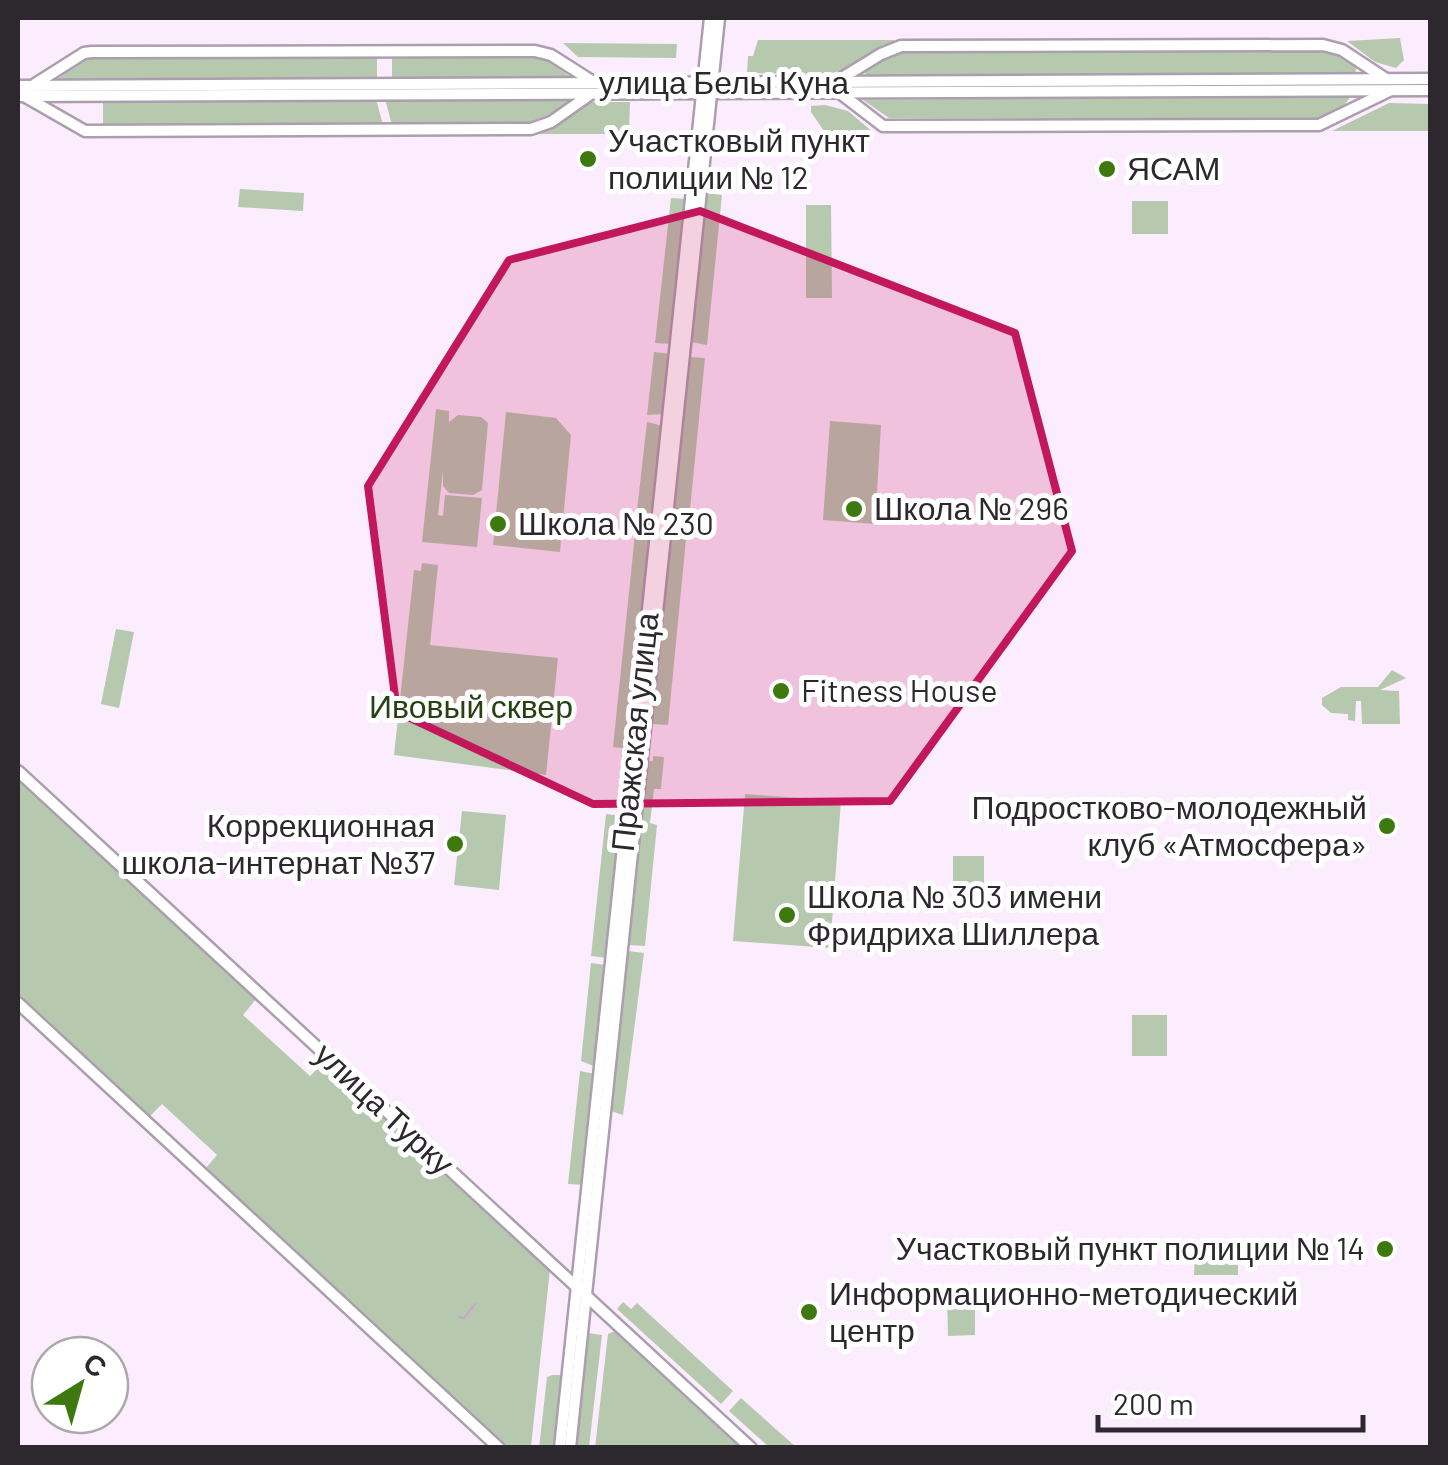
<svg xmlns="http://www.w3.org/2000/svg" width="1448" height="1465" viewBox="0 0 1448 1465" font-family="Barlow,sans-serif">
<style>
.green{fill:#b6c9ae}
.lines{fill:none;stroke-linecap:round;stroke-linejoin:round}
.stream{stroke:#c5a9c8;stroke-width:2.5}
.minor-casing{stroke:#ac9eae;stroke-width:15}
.minor{stroke:#fff;stroke-width:10}
.marked{fill:#c2185b;fill-opacity:0.2;stroke:#c2185b;stroke-width:8;stroke-linejoin:round}
.poi-dot{fill:#3e7910;stroke:#fff;stroke-width:4}
.labels{text-anchor:middle;stroke-width:10;stroke-linejoin:round;paint-order:stroke}
.street-label{font-size:32px;fill:#2d282e;stroke:#fff}
.poi-label{font-size:32px;fill:#2d282e;stroke:#fff;text-anchor:start}
.park-label{font-size:32px;fill:#244212;stroke:#fff}
</style>
<rect width="100%" height="100%" fill="#fcedfe"/>
<g class="green">
<path d="M1400 38 1404 60 1396 68 1375 62 1347 41Z"/>
<path d="M758 40H894L895 45 843 70 828 74 747 73 748 56H753Z"/>
<path d="M563 43 677 44 676 58 578 57Z"/>
<path d="M1322 50 1341 56 1357 67 1354 76H866L864 71 896 53 908 52Z"/>
<path d="M377 53V79L56 80 90 56Z"/>
<path d="M392 54 541 56 569 76 392 79Z"/>
<path d="M1352 95 1338 113 1313 120 889 118 863 100Z"/>
<path d="M567 98 569 102 533 124 392 125 385 99Z"/>
<path d="M376 99 383 125 103 126V100Z"/>
<path d="M589 102H630L629 134H536Z"/>
<path d="M1389 103 1430 104V131H1332Z"/>
<path d="M825 105 848 111 874 133 826 134 811 112V106Z"/>
<path d="M240 189 304 193 303 211 238 207Z"/>
<path d="M707 193 722 195 707 345 691 342Z"/>
<path d="M671 198 686 199 671 344 655 343Z"/>
<rect x="1132" y="201" width="36" height="33"/>
<path d="M806 205H831L832 298H806Z"/>
<path d="M654 352 671 354 664 414 647 415Z"/>
<path d="M690 357 705 358 688 530 672 528Z"/>
<path d="M436 409 449 411V422L458 415 481 417 488 423 482 490 473 495 449 493 443 486V470L438 515 443 516 445 495 482 498 477 547 422 542Z"/>
<path d="M506 412 556 418 571 435 560 552 493 545Z"/>
<path d="M830 421 881 425 875 524 823 520Z"/>
<path d="M647 422 663 426 652 530 635 528Z"/>
<path d="M635 534 652 536 629 749 613 747Z"/>
<path d="M671 538 686 539 668 725 651 724Z"/>
<path d="M422 563 438 565 430 645 558 658 546 775 394 755 414 570 421 571Z"/>
<path d="M116 629 134 632 119 708 101 704Z"/>
<path d="M1392 670 1406 678 1380 690 1399 691 1400 724H1362L1361 701H1356L1355 721 1348 720V714L1331 713 1322 705V698L1341 687H1378Z"/>
<path d="M653 756 664 757 661 789H654L650 823 657 825 645 946 628 945 647 761H653Z"/>
<path d="M18 777 257 998 243 1015 310 1076 325 1061 550 1269 531 1447H506L205 1169 217 1155 162 1104 149 1117 18 996Z"/>
<path d="M745 794 841 801 830 948 733 941Z"/>
<path d="M462 811 506 815 499 890 454 885Z"/>
<path d="M606 814 622 816 607 958 591 956Z"/>
<rect x="953" y="856" width="31" height="53"/>
<path d="M628 951 644 953 623 1115 611 1111Z"/>
<path d="M591 963 607 965 596 1067 581 1061Z"/>
<rect x="1132" y="1015" width="35" height="41"/>
<path d="M580 1071 595 1074 584 1185 568 1184Z"/>
<path d="M1195 1250H1238V1275H1194Z"/>
<path d="M947 1295H975V1335L948 1336Z"/>
<path d="M623 1302 631 1309 637 1303 733 1391 721 1404 617 1309Z"/>
<path d="M617 1330 743 1448H595L608 1334Z"/>
<path d="M588 1333 602 1335 589 1447H576Z"/>
<path d="M552 1375H564L556 1447 539 1448 547 1377Z"/>
<path d="M741 1398 796 1447H769L729 1411Z"/>
</g>
<g class="lines">
<path class="stream" d="M459 1317 464 1318 475 1304"/>
<g class="minor-casing">
<g id="minor">
<path d="M837 81 881 54 901 46 1323 45 1342 50 1386 79"/>
<path d="M35 84 84 53 92 52 535 51 551 55 595 83"/>
<path d="M18 86 1430 79"/>
<path d="M840 93 883 126 1319 125 1389 91"/>
<path d="M18 96 1430 90"/>
<path d="M24 96 85 131 531 129 551 122 588 96"/>
<path d="M18 771 751 1448"/>
<path d="M18 1003 499 1448"/>
<path d="M560 1448 710 18"/>
<path d="M570 1448 719 18"/>
</g>
</g>
<use href="#minor" class="minor"/>
</g>
<path class="marked" d="M700 211 1015 333 1072 551 890 801 593 804 397 712 368 486 509 260Z"/>
<g class="poi-dot">
<circle cx="588" cy="159" r="10"/>
<circle cx="1107" cy="169" r="10"/>
<circle cx="854" cy="509" r="10"/>
<circle cx="498" cy="524" r="10"/>
<circle cx="781" cy="691" r="10"/>
<circle cx="1387" cy="826" r="10"/>
<circle cx="455" cy="844" r="10"/>
<circle cx="787" cy="915" r="10"/>
<circle cx="1385" cy="1249" r="10"/>
<circle cx="809" cy="1312" r="10"/>
</g>
<g class="labels">
<g class="street-label">
<text x="724" y="94">улица Белы Куна</text>
<text transform="translate(635 732) rotate(-84)" y="11">Пражская улица</text>
<text transform="translate(384 1109) rotate(43)" y="11">улица Турку</text>
</g>
<g class="poi-label">
<text x="608" y="152">Участковый пункт<tspan x="608" dy="37">полиции № 12</tspan></text>
<text x="1127" y="180">ЯСАМ</text>
<text x="874" y="520">Школа № 296</text>
<text x="518" y="535">Школа № 230</text>
<text x="801" y="702">Fitness House</text>
<text x="1367" y="819" text-anchor="end">Подростково-молодежный<tspan x="1367" dy="37">клуб «Атмосфера»</tspan></text>
<text x="435" y="837" text-anchor="end">Коррекционная<tspan x="435" dy="37">школа-интернат №37</tspan></text>
<text x="807" y="908">Школа № 303 имени<tspan x="807" dy="37">Фридриха Шиллера</tspan></text>
<text x="1365" y="1260" text-anchor="end">Участковый пункт полиции № 14</text>
<text x="829" y="1305">Информационно-методический<tspan x="829" dy="37">центр</tspan></text>
</g>
<g class="park-label">
<text x="471" y="718">Ивовый сквер</text>
</g>
</g>
<rect width="1448" height="1465" fill="none" stroke="#2d282e" stroke-width="40"/>
<g transform="translate(80 1385) rotate(37)"><circle r="48" fill="#ffffff" stroke="#aba9ab" stroke-width="2.5"/>
<path d="M0-8L18 38L0 25L-18 38Z" fill="#3e7910"/>
<text y="-15" font-size="28" font-weight="bold" text-anchor="middle" fill="#2d282e">С</text>
</g>
<path d="M1098 1415v15h265v-15" fill="none" stroke="#2d282e" stroke-width="5"/>
<text x="1113" y="1415" font-size="30" fill="#2d282e" stroke="#ffffff" stroke-width="8" paint-order="stroke">200 m</text>
</svg>
